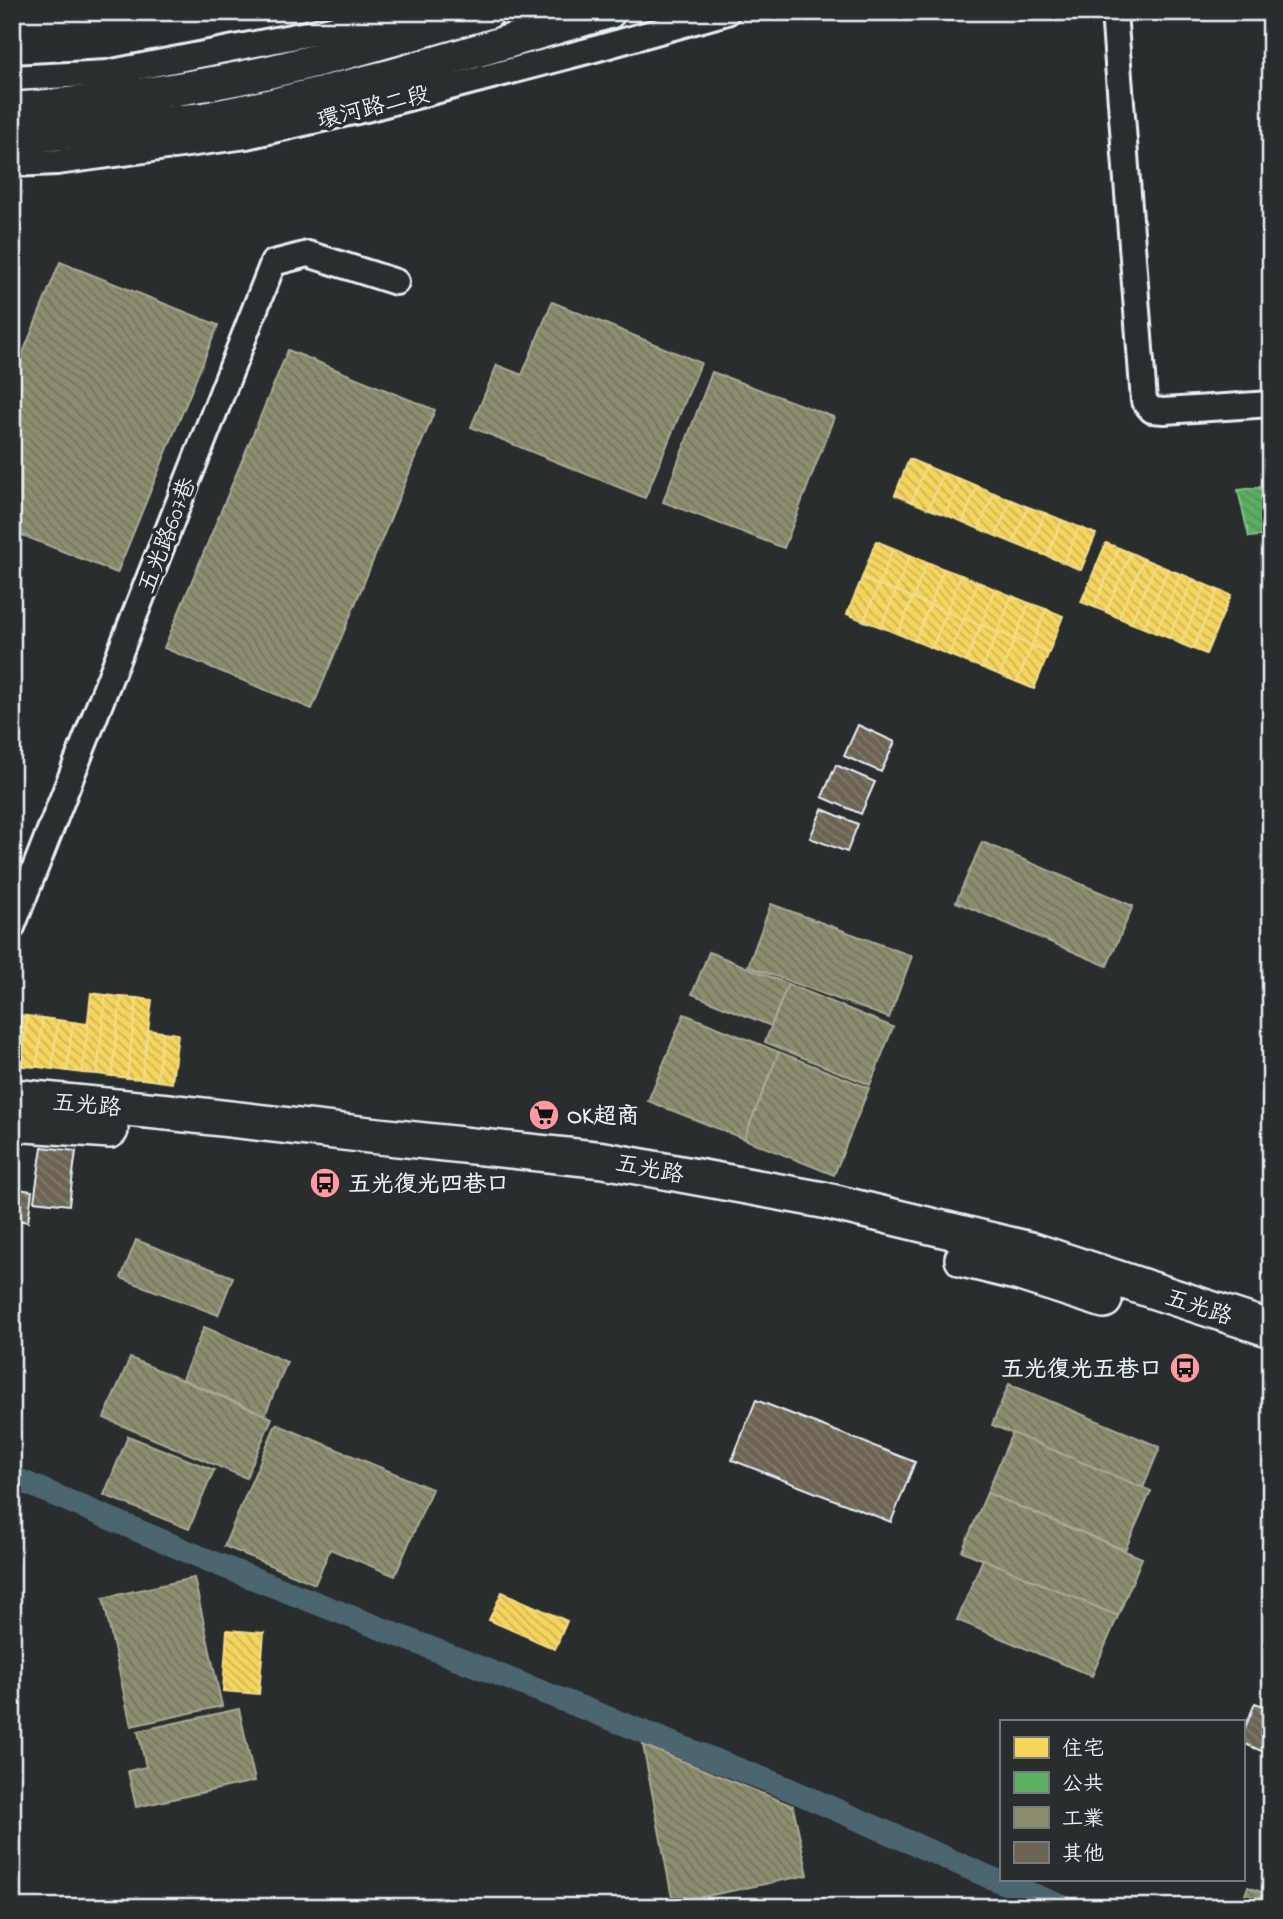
<svg xmlns="http://www.w3.org/2000/svg" width="1283" height="1919" viewBox="0 0 1283 1919" font-family="'Indie Flower','LXGW WenKai TC',sans-serif">
<style>
.homes{fill:url(#homes-back-hatch);stroke:#f2dd8b;stroke-width:2}
.public{fill:url(#public-back-hatch);stroke:#85c28e;stroke-width:2}
.industry{fill:url(#industry-back-hatch);stroke:#a8aa97;stroke-width:2}
.lines{fill:none;stroke-linecap:round;stroke-linejoin:round}
.canal{stroke:#4b6670;stroke-width:23}
.building{fill:url(#building-back-hatch);stroke:#e8f1f8;stroke-width:2}
.minor-casing{stroke:#e8f1f8;stroke-width:30}
.tertiary-casing{stroke:#e8f1f8;stroke-width:37}
.secondary-casing{stroke:#e8f1f8;stroke-width:40}
.minor{stroke:#2a2d2e;stroke-width:24}
.tertiary{stroke:#2a2d2e;stroke-width:32}
.secondary{stroke:#2a2d2e;stroke-width:35}
.labels{text-anchor:middle;stroke-width:7;stroke-linejoin:round;paint-order:stroke}
.street-label{font-size:23px;fill:#e8f1f8;stroke:#2a2d2e}
.poi-label{font-size:23px;font-weight:bold;fill:#e8f1f8;stroke:#2a2d2e;text-anchor:start}
</style>
<defs>
<pattern id="homes-back-hatch" width="6" height="6" patternUnits="userSpaceOnUse" patternTransform="scale(1.75)"><rect width="6" height="6" fill="#f6d55c"/><path d="M-1 5l2 2M0 0l6 6M5-1l2 2" fill="none" stroke="#cab258"/></pattern>
<pattern id="public-back-hatch" width="6" height="6" patternUnits="userSpaceOnUse" patternTransform="scale(1.75)"><rect width="6" height="6" fill="#5aae61"/><path d="M-1 5l2 2M0 0l6 6M5-1l2 2" fill="none" stroke="#548f5a"/></pattern>
<pattern id="industry-back-hatch" width="6" height="6" patternUnits="userSpaceOnUse" patternTransform="scale(1.75)"><rect width="6" height="6" fill="#8c8c6e"/><path d="M-1 5l2 2M0 0l6 6M5-1l2 2" fill="none" stroke="#747461"/></pattern>
<pattern id="building-back-hatch" width="6" height="6" patternUnits="userSpaceOnUse" patternTransform="scale(1.75)"><rect width="6" height="6" fill="#6d6454"/><path d="M-1 5l2 2M0 0l6 6M5-1l2 2" fill="none" stroke="#827b6d"/></pattern>
</defs>
<rect width="100%" height="100%" fill="#2a2d2e"/>
<filter id="ink" filterUnits="userSpaceOnUse"><feTurbulence type="fractalNoise" baseFrequency=".0143" numOctaves="2"/><feDisplacementMap in="SourceGraphic" scale="14" xChannelSelector="R" yChannelSelector="G"/><feConvolveMatrix kernelMatrix="1 2 1 2 8 2 1 2 1" color-interpolation-filters="sRGB"/></filter>
<g filter="url(#ink)">
<g class="homes">
<path d="M909 459 926 466 912 502 895 495Z"/>
<path d="M926 466 943 473 929 509 912 502Z"/>
<path d="M943 473 960 479 946 515 929 509Z"/>
<path d="M960 479 977 486 963 522 946 515Z"/>
<path d="M977 486 994 493 979 529 963 522Z"/>
<path d="M994 493 1011 500 996 536 979 529Z"/>
<path d="M1011 500 1028 507 1013 543 996 536Z"/>
<path d="M1028 507 1045 513 1030 550 1013 543Z"/>
<path d="M1045 513 1062 520 1047 556 1030 550Z"/>
<path d="M1062 520 1079 527 1064 563 1047 556Z"/>
<path d="M1079 527 1096 534 1081 570 1064 563Z"/>
<path d="M876 541 893 548 879 585 862 578Z"/>
<path d="M1106 543 1119 548 1094 607 1081 602Z"/>
<path d="M893 548 910 555 896 591 879 585Z"/>
<path d="M1119 548 1131 553 1106 612 1094 607Z"/>
<path d="M1131 553 1144 559 1119 618 1106 612Z"/>
<path d="M910 555 927 562 913 598 896 591Z"/>
<path d="M1144 559 1156 564 1131 623 1119 618Z"/>
<path d="M927 562 944 569 930 605 913 598Z"/>
<path d="M1156 564 1168 569 1144 628 1131 623Z"/>
<path d="M944 569 961 575 947 612 930 605Z"/>
<path d="M1168 569 1181 574 1156 633 1144 628Z"/>
<path d="M1181 574 1193 579 1169 638 1156 633Z"/>
<path d="M961 575 978 582 964 619 947 612Z"/>
<path d="M862 578 879 585 864 621 847 614Z"/>
<path d="M1193 579 1206 585 1181 644 1169 638Z"/>
<path d="M978 582 995 589 981 625 964 619Z"/>
<path d="M879 585 896 591 881 627 864 621Z"/>
<path d="M1206 585 1218 590 1193 649 1181 644Z"/>
<path d="M995 589 1012 596 998 632 981 625Z"/>
<path d="M1218 590 1231 595 1206 654 1193 649Z"/>
<path d="M896 591 913 598 898 634 881 627Z"/>
<path d="M1012 596 1029 603 1015 639 998 632Z"/>
<path d="M913 598 930 605 915 641 898 634Z"/>
<path d="M1029 603 1046 609 1032 646 1015 639Z"/>
<path d="M930 605 947 612 932 648 915 641Z"/>
<path d="M1046 609 1063 616 1049 652 1032 646Z"/>
<path d="M947 612 964 619 949 655 932 648Z"/>
<path d="M964 619 981 625 966 662 949 655Z"/>
<path d="M981 625 998 632 983 668 966 662Z"/>
<path d="M998 632 1015 639 1000 675 983 668Z"/>
<path d="M1015 639 1032 646 1017 682 1000 675Z"/>
<path d="M1032 646 1049 652 1034 689 1017 682Z"/>
<path d="M91 993 106 995 97 1074 82 1073Z"/>
<path d="M106 995 121 997 112 1076 97 1074Z"/>
<path d="M121 997 137 998 127 1078 112 1076Z"/>
<path d="M137 998 152 1000 142 1079 127 1078Z"/>
<path d="M13 1015 27 1016 22 1066 12 1065Z"/>
<path d="M27 1016 43 1018 37 1067 22 1066Z"/>
<path d="M43 1018 58 1020 52 1069 37 1067Z"/>
<path d="M58 1020 73 1022 67 1071 52 1069Z"/>
<path d="M73 1022 88 1024 82 1073 67 1071Z"/>
<path d="M148 1030 163 1032 157 1081 142 1079Z"/>
<path d="M163 1032 178 1034 172 1083 157 1081Z"/>
<path d="M502 1592 567 1621 555 1649 489 1620Z"/>
<path d="M227 1630 264 1633 259 1694 223 1691Z"/>
</g>
<path class="public" d="M1271 486V535L1249 537 1238 490Z"/>
<g class="industry">
<path d="M60 262 218 325 117 573 12 531V380Z"/>
<path d="M552 302 701 363 645 498 471 427 497 365 522 375Z"/>
<path d="M288 350 435 410 312 709 164 648Z"/>
<path d="M712 372 834 417 784 548 663 502Z"/>
<path d="M982 842 1133 906 1107 966 956 902Z"/>
<path d="M771 904 912 956 889 1018 748 966Z"/>
<path d="M709 952 788 984 771 1026 692 994Z"/>
<path d="M788 984 893 1027 870 1085 765 1042Z"/>
<path d="M684 1014 779 1052 744 1139 648 1101Z"/>
<path d="M779 1052 869 1088 834 1175 744 1139Z"/>
<path d="M136 1240 233 1277 218 1315 121 1278Z"/>
<path d="M204 1327 287 1362 265 1415 182 1379Z"/>
<path d="M130 1358 272 1418 246 1478 104 1418Z"/>
<path d="M1009 1384 1160 1447 1143 1488 992 1425Z"/>
<path d="M276 1424 432 1489 395 1576 330 1549 315 1584 224 1546Z"/>
<path d="M1012 1433 1151 1491 1125 1550 987 1493Z"/>
<path d="M128 1436 214 1470 189 1529 104 1495Z"/>
<path d="M987 1493 1142 1558 1118 1616 962 1551Z"/>
<path d="M983 1559 1118 1616 1092 1676 957 1620Z"/>
<path d="M194 1578 222 1706 131 1726 103 1598Z"/>
<path d="M239 1709 255 1781 136 1807 128 1771 146 1767 138 1731Z"/>
<path d="M643 1745 793 1806 808 1875 673 1903Z"/>
<path d="M1248 1887 1271 1896V1907H1240Z"/>
<path d="M815 1898 817 1907H775Z"/>
</g>
<g class="lines">
<path class="canal" d="M12 1477 217 1564 789 1789 989 1877 1064 1907"/>
</g>
<g class="building">
<path d="M858 725 895 742 881 772 844 756Z"/>
<path d="M836 765 875 782 861 814 822 797Z"/>
<path d="M822 809 858 824 847 852 810 838Z"/>
<path d="M42 1147 76 1151 69 1205 34 1201Z"/>
<path d="M12 1188 32 1191 28 1222 12 1219Z"/>
<path d="M756 1400 915 1462 891 1522 732 1460Z"/>
<path d="M1255 1703 1271 1709V1755L1243 1743V1733Z"/>
</g>
<g class="lines">
<g class="minor-casing">
<g id="minor">
<path d="M1114 12 1144 401 1152 410 1164 411 1271 404"/>
<path d="M12 78 107 73 327 30 392 12"/>
<path d="M12 164 57 162 246 136 370 108 595 49 727 12"/>
<path d="M12 927 273 263 308 254 396 282"/>
</g>
</g>
<g class="tertiary-casing">
<g id="tertiary">
<path d="M12 109C81 104 151 94 219 82 309 66 400 37 488 12"/>
<path d="M12 138 204 119 264 107 390 76 609 12"/>
</g>
</g>
<g class="secondary-casing">
<g id="secondary">
<path d="M12 1097 168 1112 369 1135 604 1160 823 1200 1030 1250 1271 1329"/>
<path d="M12 1123 110 1130"/>
<path d="M963 1259 1020 1273 1104 1300"/>
</g>
</g>
<use href="#minor" class="minor"/>
<use href="#tertiary" class="tertiary"/>
<use href="#secondary" class="secondary"/>
</g>
</g>
<defs>
<g id="supermarket-disc" transform="scale(1.575)"><circle r="9.5" fill="#ff9aa2" stroke="#2a2d2e"/><path d="M-6-5.5h2.5l.6 2H6L4.5 2H-2.5L-4.4-4H-6ZM-1.5 3.2a1.3 1.3 0 1 0 .1 0ZM3 3.2a1.3 1.3 0 1 0 .1 0Z" fill="#111"/></g>
<g id="bus-disc" transform="scale(1.575)"><circle r="9.5" fill="#ff9aa2" stroke="#2a2d2e"/><path d="M-5-6H5V4H4V6H2V4H-2V6H-4V4H-5ZM-3.5-4V0h7V-4ZM-3.5 1.2v1.5H-2V1.2ZM2 1.2v1.5H3.5V1.2Z" fill="#111"/></g>
</defs>
<g fill-rule="evenodd">
<use href="#supermarket-disc" x="544" y="1115"/>
<use href="#bus-disc" x="325" y="1183"/>
<use href="#bus-disc" x="1185" y="1368"/>
</g>
<g class="labels">
<g class="street-label">
<text transform="translate(373 106) rotate(-14)" y="8">環河路二段</text>
<text transform="translate(166 535) rotate(-69)" y="8">五光路607巷</text>
<text transform="translate(87 1104) rotate(5)" y="8">五光路</text>
<text transform="translate(650 1168) rotate(11)" y="8">五光路</text>
<text transform="translate(1199 1306) rotate(18)" y="8">五光路</text>
</g>
<g class="poi-label">
<text x="567" y="1123">OK超商</text>
<text x="348" y="1191">五光復光四巷口</text>
<text x="1162" y="1376" text-anchor="end">五光復光五巷口</text>
</g>
</g>
<rect width="1283" height="1919" fill="none" stroke="#2a2d2e" stroke-width="42"/>
<rect x="21" y="21" width="1241" height="1877" fill="none" stroke="#e8f1f8" stroke-width="2.5" filter="url(#ink)"/>
<rect x="1000" y="1720" width="245" height="161" fill="#2a2d2e" stroke="#767b7f" stroke-width="2"/>
<rect x="1014" y="1737" width="35" height="21" fill="#f6d55c" stroke="#767b7f" stroke-width="2"/>
<text x="1062" y="1755" font-size="21" fill="#e8f1f8">住宅</text>
<rect x="1014" y="1772" width="35" height="21" fill="#5aae61" stroke="#767b7f" stroke-width="2"/>
<text x="1062" y="1790" font-size="21" fill="#e8f1f8">公共</text>
<rect x="1014" y="1807" width="35" height="21" fill="#8c8c6e" stroke="#767b7f" stroke-width="2"/>
<text x="1062" y="1825" font-size="21" fill="#e8f1f8">工業</text>
<rect x="1014" y="1842" width="35" height="21" fill="#6d6454" stroke="#767b7f" stroke-width="2"/>
<text x="1062" y="1860" font-size="21" fill="#e8f1f8">其他</text>
</svg>
